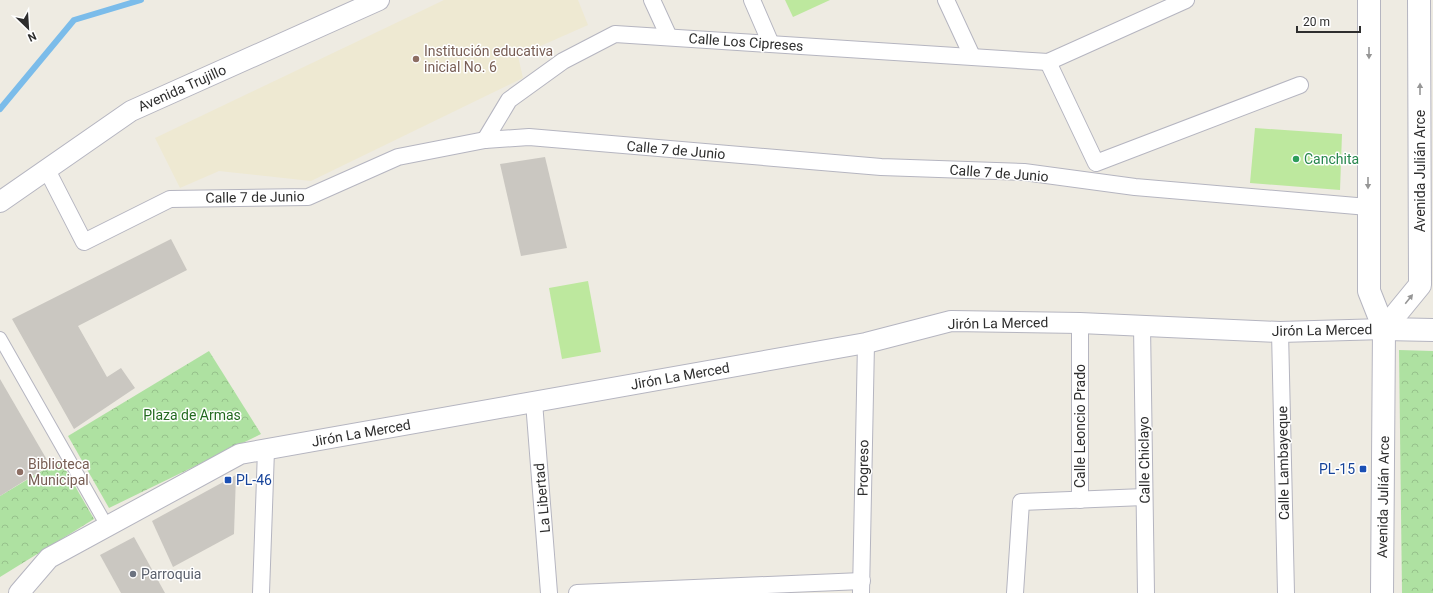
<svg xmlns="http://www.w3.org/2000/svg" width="1433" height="593" viewBox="0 0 1433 593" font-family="Roboto,sans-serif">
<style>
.education{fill:#eee9d2}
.forest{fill:url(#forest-crowns)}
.pitch{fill:#bde89e}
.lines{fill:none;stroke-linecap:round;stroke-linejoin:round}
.stream{stroke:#7bbcea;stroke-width:6}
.building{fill:#cac7c1}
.pedestrian-casing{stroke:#b5b5c0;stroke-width:14}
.minor-casing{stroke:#b5b5c0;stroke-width:18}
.tertiary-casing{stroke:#b5b5c0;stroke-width:22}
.secondary-casing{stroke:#b5b5c0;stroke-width:24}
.pedestrian{stroke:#fff;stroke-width:12}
.minor{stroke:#fff;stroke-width:16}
.tertiary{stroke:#fff;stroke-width:20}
.secondary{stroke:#fff;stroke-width:22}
.oneway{fill:#969696}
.education-dot{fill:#8d6e63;stroke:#fff;stroke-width:1.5}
.leisure-dot{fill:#2e9e5b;stroke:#fff;stroke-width:1.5}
.transit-dot{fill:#1a4fb4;stroke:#fff;stroke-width:1.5}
.worship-dot{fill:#6b7280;stroke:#fff;stroke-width:1.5}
.labels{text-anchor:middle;stroke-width:3;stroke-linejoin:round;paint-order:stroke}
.street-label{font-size:14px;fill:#2e2e2e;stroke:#fff}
.education-label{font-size:14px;fill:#785e54;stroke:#fff;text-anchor:start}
.leisure-label{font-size:14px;fill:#27864d;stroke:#fff;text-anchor:start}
.park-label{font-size:14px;fill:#236a1f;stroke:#fff}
.transit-label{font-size:14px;fill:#164399;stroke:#fff;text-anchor:end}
.worship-label{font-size:14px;fill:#5b616d;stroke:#fff;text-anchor:start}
</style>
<defs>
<pattern id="forest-crowns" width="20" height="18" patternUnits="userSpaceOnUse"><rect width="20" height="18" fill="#aee1a1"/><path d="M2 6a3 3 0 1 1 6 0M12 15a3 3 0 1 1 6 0" fill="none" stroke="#96c18b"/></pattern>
</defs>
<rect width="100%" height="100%" fill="#eeebe2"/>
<path class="education" d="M444 0H578L588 25 518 56 523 78 311 181 219 171 180 188 155 138Z"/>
<g class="forest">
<path d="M1399 350 1433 351V593H1402Z"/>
<path d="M209 351 261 434 109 508 68 436Z"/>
<path d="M60 460 94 519 0 577V496Z"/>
</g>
<g class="pitch">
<path d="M785 0H830L793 17Z"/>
<path d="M1255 128 1342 134 1340 190 1250 183Z"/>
<path d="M588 281 601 352 562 359 549 288Z"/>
</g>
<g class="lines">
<path class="stream" d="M0 109 74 20 141 0"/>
</g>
<g class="building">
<path d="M545 157 567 248 521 256 500 164Z"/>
<path d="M171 239 187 270 78 326 107 377 121 368 135 388 74 429 12 319Z"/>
<path d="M0 379 50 465 0 496Z"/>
<path d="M236 475 234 534 173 567 152 521Z"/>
<path d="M134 537 165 593H121L100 555Z"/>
</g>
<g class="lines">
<g class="pedestrian-casing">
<path id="pedestrian" d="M0 338 107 526"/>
</g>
<g class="minor-casing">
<g id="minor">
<path d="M652 0 669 37"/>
<path d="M752 0 771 44"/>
<path d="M946 0 972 56"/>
<path d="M1048 62 1096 163 1300 85"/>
<path d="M485 140 509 100 563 61 615 34 1048 62 1186 0"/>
<path d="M47 170 84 242 170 199 308 197 398 157 485 140 529 137 881 167 1024 172 1135 187 1368 207"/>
<path d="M1142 326 1146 593"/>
<path d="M1280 332 1286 593"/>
<path d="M534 402 549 593"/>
<path d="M1080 500V323"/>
<path d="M261 593 266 450"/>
<path d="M577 593 862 581"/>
<path d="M861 593 866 343"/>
<path d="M1015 593 1021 502 1144 497"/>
</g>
</g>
<g class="tertiary-casing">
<g id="tertiary">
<path d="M0 202 131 111 379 0"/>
<path d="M19 593 49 558 240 454 866 343 951 321 1080 323 1280 332 1384 329"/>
</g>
</g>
<g class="secondary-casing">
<g id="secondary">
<path d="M1369 0V291L1384 329 1382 593"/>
<path d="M1384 329 1420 285 1419 0"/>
<path d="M1384 329 1433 330"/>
</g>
</g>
<use href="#pedestrian" class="pedestrian"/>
<use href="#minor" class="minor"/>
<use href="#tertiary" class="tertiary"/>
<use href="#secondary" class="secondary"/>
</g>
<defs><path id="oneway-solid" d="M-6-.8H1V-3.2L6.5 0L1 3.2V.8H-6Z"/></defs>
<g class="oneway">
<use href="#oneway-solid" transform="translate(1369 53) rotate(90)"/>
<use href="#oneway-solid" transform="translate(1420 89) rotate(-90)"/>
<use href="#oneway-solid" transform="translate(1368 183) rotate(90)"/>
<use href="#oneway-solid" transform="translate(1409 299) rotate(-51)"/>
</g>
<g class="education-dot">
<circle cx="416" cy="59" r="4"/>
<circle cx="20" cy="472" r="4"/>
</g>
<circle class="leisure-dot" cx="1296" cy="159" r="4"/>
<g class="transit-dot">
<rect x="1359" y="465" width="8" height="8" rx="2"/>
<rect x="224" y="476" width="8" height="8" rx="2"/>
</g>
<circle class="worship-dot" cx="133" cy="574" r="4"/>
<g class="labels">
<g class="street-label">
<text transform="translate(746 42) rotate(4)" y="5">Calle Los Cipreses</text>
<text transform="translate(182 88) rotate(-24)" y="5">Avenida Trujillo</text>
<text transform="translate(676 150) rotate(5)" y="5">Calle 7 de Junio</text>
<text transform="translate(1420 171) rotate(-90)" y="5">Avenida Julián Arce</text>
<text transform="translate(999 173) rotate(4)" y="5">Calle 7 de Junio</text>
<text transform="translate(255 197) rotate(-1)" y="5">Calle 7 de Junio</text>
<text transform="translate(998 323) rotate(-1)" y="5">Jirón La Merced</text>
<text transform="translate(1322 330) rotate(-1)" y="5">Jirón La Merced</text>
<text transform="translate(680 376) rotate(-10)" y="5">Jirón La Merced</text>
<text transform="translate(1080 426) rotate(-90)" y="5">Calle Leoncio Prado</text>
<text transform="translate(361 433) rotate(-10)" y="5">Jirón La Merced</text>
<text transform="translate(1144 460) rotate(-91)" y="5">Calle Chiclayo</text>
<text transform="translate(1283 463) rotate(-91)" y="5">Calle Lambayeque</text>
<text transform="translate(863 468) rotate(-89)" y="5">Progreso</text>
<text transform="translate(1383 497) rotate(-89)" y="5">Avenida Julián Arce</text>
<text transform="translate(542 498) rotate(-95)" y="5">La Libertad</text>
</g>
<g class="education-label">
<text x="424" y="56">Institución educativa<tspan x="424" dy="16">inicial No. 6</tspan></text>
<text x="28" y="469">Biblioteca<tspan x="28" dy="16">Municipal</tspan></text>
</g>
<g class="leisure-label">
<text x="1304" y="164">Canchita</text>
</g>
<g class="park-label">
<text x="192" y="420">Plaza de Armas</text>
</g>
<g class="transit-label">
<text x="1355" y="474">PL-15</text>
<text x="236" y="485" text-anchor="start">PL-46</text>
</g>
<g class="worship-label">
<text x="141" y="579">Parroquia</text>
</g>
</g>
<g transform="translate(28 28) rotate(155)" stroke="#ffffff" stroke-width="3" paint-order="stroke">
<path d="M0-3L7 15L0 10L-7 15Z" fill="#2e2e2e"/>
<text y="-6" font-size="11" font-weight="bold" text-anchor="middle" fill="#2e2e2e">N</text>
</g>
<path d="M1297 26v6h63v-6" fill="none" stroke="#2e2e2e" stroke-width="2"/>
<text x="1303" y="26" font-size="12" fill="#2e2e2e" stroke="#ffffff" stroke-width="3" paint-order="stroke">20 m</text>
</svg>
